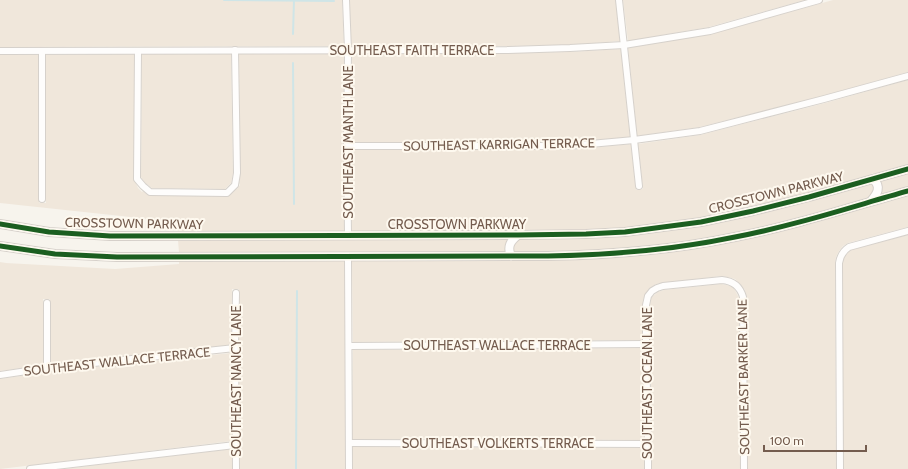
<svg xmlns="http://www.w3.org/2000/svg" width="908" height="469" viewBox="0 0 908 469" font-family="Cabin,sans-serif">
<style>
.residential{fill:#f0e7db}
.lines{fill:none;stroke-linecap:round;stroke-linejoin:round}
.stream{stroke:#cfe5e7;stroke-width:2}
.street-casing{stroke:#d6d1cb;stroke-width:8}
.secondary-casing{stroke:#d6d0ca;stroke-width:10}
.street{stroke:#fefdfc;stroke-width:6}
.secondary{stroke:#fefdfc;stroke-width:8}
.cycleway-casing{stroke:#fef9ef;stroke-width:8}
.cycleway{stroke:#1b5e20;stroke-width:5}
.labels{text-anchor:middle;stroke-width:4;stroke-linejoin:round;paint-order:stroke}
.street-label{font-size:13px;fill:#745c4e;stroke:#fef9ef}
</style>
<rect width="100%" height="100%" fill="#f7f4ed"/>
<g class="residential">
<path d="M0 0H342L344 46 0 47Z"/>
<path d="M349 0H616L620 41 571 45 507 46H351Z"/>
<path d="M623 0H805L709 27 628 41Z"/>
<path d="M833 0H908V72L823 96 700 127 637 136 628 48 711 34Z"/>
<path d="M621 49 630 137 568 142H351L352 54 507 53 570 52Z"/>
<path d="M135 54 134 179 138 188 142 192 143 191 150 196H226L229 195 236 189H237L238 187 240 185 239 183 240 173 239 54H344L343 149 345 232H178L177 222 0 203V55H38L39 203H46V55Z"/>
<path d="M142 54H231L233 173 231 183 225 189 152 188 145 183 141 177Z"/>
<path d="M908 80V165L874 175 872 173 871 175 808 193 727 213 675 222 625 228 586 230 520 231 519 230 517 231 352 232 351 150H568L631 144 636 190 643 189 638 144 700 135 825 103Z"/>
<path d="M908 173V187L880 195 881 184 880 181Z"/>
<path d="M872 183 874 186V191L869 198 782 222 735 234 676 243 622 249 548 253 513 252V245L519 239 586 238 625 236 702 226 754 215Z"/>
<path d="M908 195V227L848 243 843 246 839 251 836 257 835 263 836 469H747L746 297 745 290 741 285 735 279 728 277 721 276 663 283 656 284 650 288 646 293 643 300 642 340 353 342 352 261 508 260 509 261 511 260H547L602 258 639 256 691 249 736 241 787 229 870 206 871 207 873 205Z"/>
<path d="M908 235V469H843V258L847 252 850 250Z"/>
<path d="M508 239 505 247 506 252 179 253 178 240Z"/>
<path d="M179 261H345V469H239L238 348 239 289H232L231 345 51 364 50 299H43L44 365 0 371V262L6 263 115 269 179 264Z"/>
<path d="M721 284 731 286 735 290 739 298 740 469H651L652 440 650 344V305L651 298 658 292 664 290Z"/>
<path d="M642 348 645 440 352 439 353 350Z"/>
<path d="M231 353 232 441 0 469V379L48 372Z"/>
<path d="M352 447 644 448V469H353Z"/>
<path d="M232 449V469H63Z"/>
</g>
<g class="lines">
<g class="stream">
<path d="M224 0 334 1"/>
<path d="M293 34 294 0"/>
<path d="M293 63 294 204"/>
<path d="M296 469 297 291"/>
</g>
<g class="street-casing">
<g id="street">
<path d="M346 0 348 50 347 146 348 235"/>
<path d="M619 0 639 186"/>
<path d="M0 51 507 50 570 48 624 45 710 31 819 0"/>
<path d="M42 51V199"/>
<path d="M138 51 137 179 143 186 150 192 227 193 235 185 237 173 235 50"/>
<path d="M347 146H568L634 140 700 131 824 99 908 76"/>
<path d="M348 257 349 469"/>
<path d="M47 303V368"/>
<path d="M349 346 646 344"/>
<path d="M0 375 47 368 235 348"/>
<path d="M349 443 648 444"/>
<path d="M30 469 235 445"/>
<path d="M236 469 235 348 236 293"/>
<path d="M648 469V444L646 344V305L648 296 652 291 657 288 663 286 722 280C733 281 740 286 743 297L744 469"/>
<path d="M840 469 839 263C840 256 843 251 849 247L908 231"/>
</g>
</g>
<g class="secondary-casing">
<g id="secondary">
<path d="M871 201C877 194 882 187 873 179"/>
<path d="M0 224 49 232 110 236 518 235 586 234 625 232 701 222 753 211 809 197 908 169"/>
<path d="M0 246 55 254 117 257 548 256C610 255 673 250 735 237 793 226 851 207 908 191"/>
<path d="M511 256C507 247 510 241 518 235"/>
</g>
</g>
<use href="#street" class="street"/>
<use href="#secondary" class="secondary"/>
<g class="cycleway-casing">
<g id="cycleway">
<path d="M0 224 49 232 110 236 518 235 586 234 625 232 701 222 753 211 809 197 908 169"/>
<path d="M0 246 55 254 117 257 548 256C610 255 673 250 735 237 793 226 851 207 908 191"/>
</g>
</g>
<use href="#cycleway" class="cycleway"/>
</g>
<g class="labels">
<g class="street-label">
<text x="412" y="55">SOUTHEAST FAITH TERRACE</text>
<text transform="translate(348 142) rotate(-90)" y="5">SOUTHEAST MANTH LANE</text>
<text transform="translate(499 144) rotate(-1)" y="5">SOUTHEAST KARRIGAN TERRACE</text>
<text transform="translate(776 192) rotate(-14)" y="5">CROSSTOWN PARKWAY</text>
<text transform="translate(134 223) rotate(1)" y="5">CROSSTOWN PARKWAY</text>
<text x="457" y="229">CROSSTOWN PARKWAY</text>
<text x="497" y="350">SOUTHEAST WALLACE TERRACE</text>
<text transform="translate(117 361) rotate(-6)" y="5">SOUTHEAST WALLACE TERRACE</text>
<text transform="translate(743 377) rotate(-91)" y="5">SOUTHEAST BARKER LANE</text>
<text transform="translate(236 381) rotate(-90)" y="5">SOUTHEAST NANCY LANE</text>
<text transform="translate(647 383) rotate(-90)" y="5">SOUTHEAST OCEAN LANE</text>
<text x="498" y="448">SOUTHEAST VOLKERTS TERRACE</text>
</g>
</g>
<path d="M764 445v6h102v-6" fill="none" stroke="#745c4e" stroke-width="2"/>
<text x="770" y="445" font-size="12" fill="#745c4e" stroke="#fef9ef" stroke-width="3" paint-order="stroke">100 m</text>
</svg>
